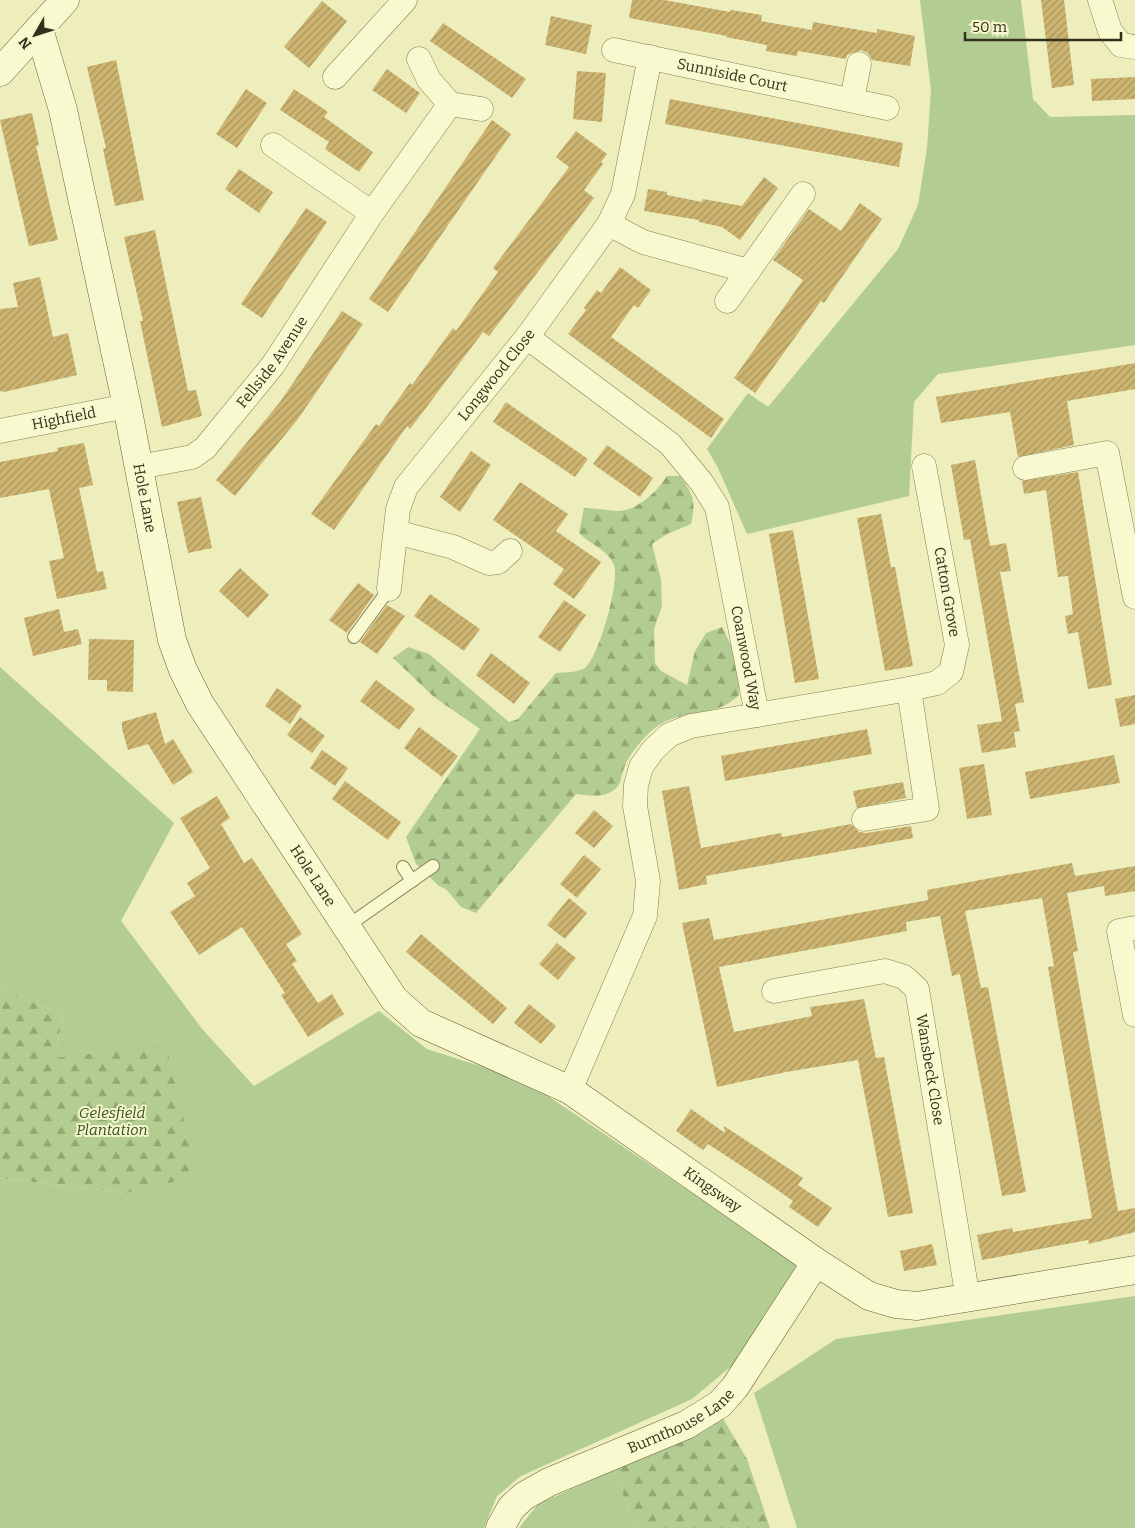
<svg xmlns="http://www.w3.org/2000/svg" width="1135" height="1528" viewBox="0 0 1135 1528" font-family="Bitter,serif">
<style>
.grass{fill:#b2cc91}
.forest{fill:url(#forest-firs)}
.building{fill:url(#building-hatch)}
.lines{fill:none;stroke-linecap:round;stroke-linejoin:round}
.lane-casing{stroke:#867f56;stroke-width:14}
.street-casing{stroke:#867f56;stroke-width:25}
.secondary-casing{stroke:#675f39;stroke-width:29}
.lane{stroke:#f8f9cf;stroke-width:12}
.street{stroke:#f8f9cf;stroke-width:24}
.secondary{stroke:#f8f9cf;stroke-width:28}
.labels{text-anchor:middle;stroke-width:4;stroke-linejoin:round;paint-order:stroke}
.street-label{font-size:15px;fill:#35301b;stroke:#f4f6cc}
.park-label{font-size:15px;font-style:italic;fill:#365221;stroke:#f4f6cc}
</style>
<defs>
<pattern id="forest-firs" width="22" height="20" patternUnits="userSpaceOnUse" patternTransform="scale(1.25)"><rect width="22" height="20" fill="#b2cc91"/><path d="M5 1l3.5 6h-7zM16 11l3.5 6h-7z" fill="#92a676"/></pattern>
<pattern id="building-hatch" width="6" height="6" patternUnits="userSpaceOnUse" patternTransform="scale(1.25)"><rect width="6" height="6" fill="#cdb571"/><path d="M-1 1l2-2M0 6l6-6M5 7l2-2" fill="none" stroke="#a7945c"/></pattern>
</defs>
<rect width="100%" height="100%" fill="#edeebc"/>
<g class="grass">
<path d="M920 0H1021L1033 99 1050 117 1135 115V345L938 374 914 402 909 496 747 534 718 468 707 449 748 393 768 407 898 249 918 205 927 148 931 90Z"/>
<path d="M0 667 174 823 121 921 203 1030 254 1086 379 1011 427 1049 489 1069 536 1088 796 1263 797 1271 740 1359 692 1399 521 1476 497 1496 484 1528H0V1178L126 1193 55 1058 63 1015 0 988Z"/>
<path d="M1135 1296V1528H797L754 1393 836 1339Z"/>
<path d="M614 1470 631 1517 641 1528H519L538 1504Z"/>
</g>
<g class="forest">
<path d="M667 476H680C694 495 696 502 691 524L667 534 652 544 661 580 662 606 654 629 655 663 661 671 687 685 695 651 706 633 722 627 739 661V695C716 719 680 708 655 728 643 738 633 750 626 763 623 769 622 776 620 782 613 799 591 796 576 794L476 913 461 907 446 889 439 886 416 864 406 837 480 729 434 697 393 658 408 647 429 654 509 722 518 719 556 673C565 672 579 673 586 667 599 655 620 582 614 565 609 551 590 544 579 533L584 508C595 508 605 510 616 511 636 512 657 492 667 476Z"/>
<path d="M0 988 63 1015 55 1058 166 1045 197 1176 126 1193 0 1178Z"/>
<path d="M722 1417 747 1459 770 1528H641L631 1517 614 1470Z"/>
</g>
<g class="building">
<path d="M632 0H664L730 12 731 10 762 15 761 21 812 30 813 22 877 33V29L915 36 910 66 872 60 868 53 861 50 847 55 846 59 798 51 797 56 766 51 767 45 726 37 727 36 629 18Z"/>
<path d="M1041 0H1064L1074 85 1052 88Z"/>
<path d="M322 1 347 21 309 68 284 47Z"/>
<path d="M551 16 592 25 586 54 545 45Z"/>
<path d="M443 23 526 79 512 98 430 41Z"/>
<path d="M116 60 144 200 115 206 103 149 106 148 87 67Z"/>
<path d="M387 69 420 93 406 113 372 90Z"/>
<path d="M577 71 606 73 602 122 573 119Z"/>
<path d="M1135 77V99L1092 101 1091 79Z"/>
<path d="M246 89 267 103 237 148 216 134Z"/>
<path d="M294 89 328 112 324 117 373 152 359 172 325 149 329 142 280 110Z"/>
<path d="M670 99 903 143 899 167 665 124Z"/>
<path d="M32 113 39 145 36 146 58 240 29 246 0 120Z"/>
<path d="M492 120 511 134 388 312 369 299Z"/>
<path d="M576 131 607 154 601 162 603 164 584 190 594 198 489 336 483 332 410 429 407 426 334 530 311 514 376 424 379 426 410 383 412 385 453 328 456 331 498 272 493 268 569 167 556 157Z"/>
<path d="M239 169 273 192 259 213 225 189Z"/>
<path d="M764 177 778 188 740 240 722 227 699 222V220L644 211 648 189 667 192V195L702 202 703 199 742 206Z"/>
<path d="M860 203 882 219 824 303 821 301 755 393 734 378 803 280 773 260 809 209 841 231Z"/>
<path d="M306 208 327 222 262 318 241 304Z"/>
<path d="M155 230 188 391 196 390 202 416 162 427 140 321H143L124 237Z"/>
<path d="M620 267 651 290 638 308 634 305 611 337 724 419 711 438 568 334 586 310 584 308 597 290 601 293Z"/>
<path d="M40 277 53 337 68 333 77 375 4 392 0 391V309L18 307 13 283Z"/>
<path d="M342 311 363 324 298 419 235 496 216 480 280 402Z"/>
<path d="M1135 363V389L1067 401 1074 445 1018 457 1010 412 941 423 936 397Z"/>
<path d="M506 402 588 459 575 477 493 422Z"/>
<path d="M84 443 93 485 79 488 97 572 103 571 107 589 57 599 49 561 64 558 49 489 0 498V462L58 451 57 448Z"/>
<path d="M607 445 653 478 640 497 593 464Z"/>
<path d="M471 451 491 465 460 512 440 497Z"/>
<path d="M975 460 990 546 1006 543 1011 571 1000 572 1024 702 1015 704 1020 731 1014 732 1016 747 982 753 977 725 1002 721 970 539 964 540 951 465Z"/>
<path d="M1078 472 1112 685 1088 689 1078 632 1068 634 1065 616 1073 614 1068 576 1058 577 1046 490 1024 494 1022 481Z"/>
<path d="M520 482 568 514 556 531 601 562 574 599 553 584 564 569 493 520Z"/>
<path d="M201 497 212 548 188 553 177 502Z"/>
<path d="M881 514 891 567H895L913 666 885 671 857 518Z"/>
<path d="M793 530 819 679 795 683 769 534Z"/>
<path d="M240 568 269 595 248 618 219 591Z"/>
<path d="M358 583 374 595 347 633 329 620Z"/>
<path d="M430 594 480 629 464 651 414 616Z"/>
<path d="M564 600 586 615 560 652 538 637Z"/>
<path d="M387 605 405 616 377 654 360 642Z"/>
<path d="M59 609 64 632 78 629 82 644 33 656 24 618Z"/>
<path d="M89 639 134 640 133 692 107 691V680H88Z"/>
<path d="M491 653 530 683 514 704 476 675Z"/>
<path d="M376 680 415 709 399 730 360 701Z"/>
<path d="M277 688 302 706 290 724 265 706Z"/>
<path d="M1135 695V724L1120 727 1115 699Z"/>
<path d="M156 712 165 744 173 739 193 772 173 785 148 744 128 750 122 729V722Z"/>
<path d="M300 717 325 736 312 753 287 735Z"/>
<path d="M419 727 458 756 442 777 404 748Z"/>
<path d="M867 729 872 754 725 781 721 756Z"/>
<path d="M322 750 348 768 335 786 310 768Z"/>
<path d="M1114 755 1120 783 1030 799 1025 772Z"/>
<path d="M984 764 992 815 967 819 959 768Z"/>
<path d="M345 781 401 822 388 840 332 799Z"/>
<path d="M903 782 906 798 857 808 853 791Z"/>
<path d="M689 786 701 848 781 833 782 837 851 824 859 832 866 833 911 826 913 838 706 876 707 884 679 890 662 791Z"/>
<path d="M217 796 230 818 221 824 244 863 252 858 302 934 286 944 297 961 292 964 318 1003 332 994 344 1014 308 1037 281 995 285 993 242 927 199 955 170 912 195 896 187 883 210 868 180 818Z"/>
<path d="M594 810 613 826 594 848 575 833Z"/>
<path d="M584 855 601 869 577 898 560 884Z"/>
<path d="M1072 863 1075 876 1135 866V891L1105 896 1104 886 1067 893 1078 951 1073 952 1118 1211 1135 1208V1232L1089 1244 1088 1240 982 1260 977 1235 1012 1228 1013 1232 1092 1218 1048 967 1054 966 1042 898 965 911 981 988 988 987 1026 1192 1002 1196 960 974 952 976 940 916 906 922 907 931 719 967 734 1032 812 1016 810 1007 864 999 876 1058 884 1057 913 1213 888 1217 858 1060 786 1072 717 1087 682 923 709 918 714 940 928 900 927 890Z"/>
<path d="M569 898 587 913 565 939 547 925Z"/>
<path d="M421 934 507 1008 493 1024 406 952Z"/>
<path d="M557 943 576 958 558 980 539 964Z"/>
<path d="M529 1004 556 1026 541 1044 514 1023Z"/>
<path d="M691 1109 725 1133 724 1126 803 1178 798 1185 832 1208 818 1227 789 1207 793 1201 763 1180 708 1144 703 1150 676 1131Z"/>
<path d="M932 1244 937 1265 904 1271 900 1251Z"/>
</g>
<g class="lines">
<g class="lane-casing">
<g id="lane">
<path d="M354 637 389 589"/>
<path d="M403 867 412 881"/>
<path d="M346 927 433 866"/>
</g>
</g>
<g class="street-casing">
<g id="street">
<path d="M1100 0 1110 31 1121 45 1135 47"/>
<path id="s1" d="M614 50 887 108"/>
<path d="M419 59 429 80 450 104 481 109"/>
<path d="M335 77 405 0"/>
<path d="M852 100 859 64"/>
<path d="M273 145 372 213"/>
<path d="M609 224 643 242 748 271"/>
<path d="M727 301 803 194"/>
<path id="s2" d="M527 337 670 444 702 483 717 507 757 715 691 726 669 735 653 750 641 767 636 785 635 806 648 881 645 916 570 1090"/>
<path id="s3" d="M0 431 127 406"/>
<path id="s4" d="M139 467 192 457 205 448 273 365 372 213 450 104"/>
<path d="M1025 468 1107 453 1135 597"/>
<path d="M396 532 453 547 489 563 498 562 510 551"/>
<path id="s5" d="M389 589 398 509 406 487 527 337 609 224 623 194 650 57"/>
<path d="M757 715 909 689 937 683 951 672 957 645 924 466"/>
<path d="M864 819 927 809 909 689"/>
<path d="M1135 928 1119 931 1135 1015"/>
<path id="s6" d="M774 991 885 971 904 977 917 989 968 1299"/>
</g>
</g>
<g class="secondary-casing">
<g id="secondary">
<path id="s7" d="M39 29 63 110 127 406 172 640 183 670 200 704 394 999 421 1023 570 1090 816 1262 869 1296 896 1304 917 1306 1135 1270"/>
<path d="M0 72 65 0"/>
<path id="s8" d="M500 1528 511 1508 524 1496 549 1482 686 1425 720 1404 735 1387 816 1262"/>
</g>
</g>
<use href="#lane" class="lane"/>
<use href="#street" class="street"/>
<use href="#secondary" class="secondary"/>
</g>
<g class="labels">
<g class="street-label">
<text dy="5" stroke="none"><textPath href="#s1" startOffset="121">Sunniside Court</textPath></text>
<text dy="5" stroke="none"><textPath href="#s4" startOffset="179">Fellside Avenue</textPath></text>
<text dy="5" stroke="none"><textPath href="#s5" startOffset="248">Longwood Close</textPath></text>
<text dy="5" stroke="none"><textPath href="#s3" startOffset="65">Highfield</textPath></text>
<text dy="5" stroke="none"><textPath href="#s7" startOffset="481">Hole Lane</textPath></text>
<text transform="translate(947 592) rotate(80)" y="5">Catton Grove</text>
<text dy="5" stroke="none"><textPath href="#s2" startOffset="411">Coanwood Way</textPath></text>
<text dy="5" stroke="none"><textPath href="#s7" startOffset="901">Hole Lane</textPath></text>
<text dy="5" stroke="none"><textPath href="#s6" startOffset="232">Wansbeck Close</textPath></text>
<text dy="5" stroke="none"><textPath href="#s7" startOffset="1422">Kingsway</textPath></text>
<text dy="5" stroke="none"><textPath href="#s8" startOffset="215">Burnthouse Lane</textPath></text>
</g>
<g class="park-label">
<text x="112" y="1118">Gelesfield<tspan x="112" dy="17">Plantation</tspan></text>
</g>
</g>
<g transform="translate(35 35) rotate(231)" stroke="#f4f6cc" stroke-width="4" paint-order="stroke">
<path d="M0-4L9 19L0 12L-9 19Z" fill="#35301b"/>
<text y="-8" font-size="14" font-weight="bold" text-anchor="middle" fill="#35301b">N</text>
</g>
<path d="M965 32v8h156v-8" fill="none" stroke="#35301b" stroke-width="2.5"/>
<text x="972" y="32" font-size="15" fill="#35301b" stroke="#f4f6cc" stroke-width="4" paint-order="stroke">50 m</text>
</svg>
